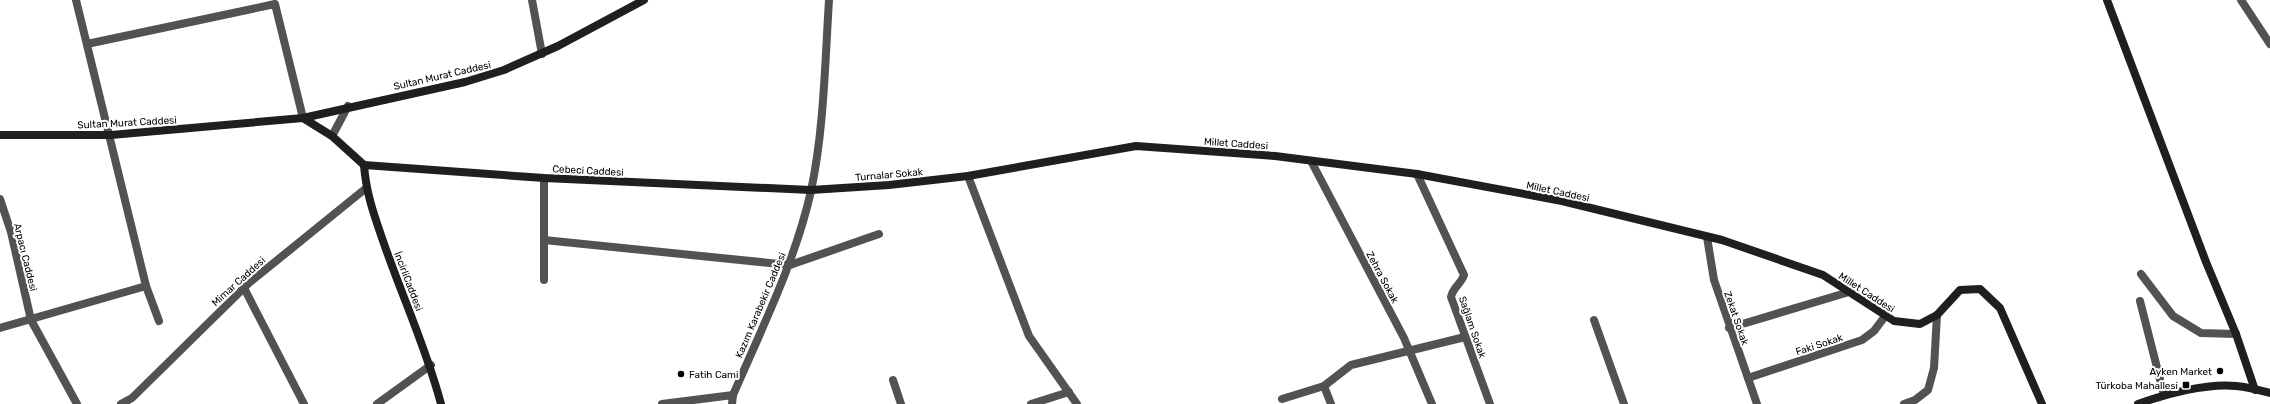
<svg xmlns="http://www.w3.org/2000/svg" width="2270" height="404" viewBox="0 0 2270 404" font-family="Rubik,sans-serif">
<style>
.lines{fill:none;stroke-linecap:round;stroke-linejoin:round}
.street{stroke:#525252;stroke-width:8}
.secondary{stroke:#1f1f1f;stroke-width:8}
.poi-dot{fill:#000;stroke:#fff;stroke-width:1.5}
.labels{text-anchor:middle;stroke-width:4;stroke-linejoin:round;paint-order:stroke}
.street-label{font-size:10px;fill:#000;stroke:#fff}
.poi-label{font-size:10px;fill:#000;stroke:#fff;text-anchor:end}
</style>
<rect width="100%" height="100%" fill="#fff"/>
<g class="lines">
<g class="street">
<path d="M76 0 146 286 159 321"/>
<path d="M532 0 542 54"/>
<path d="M2241 0 2270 44"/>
<path d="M87 44 275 4 303 118"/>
<path d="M332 136 348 106"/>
<path d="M1311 161 1404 338 1432 404"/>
<path d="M1417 174 1464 275C1461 284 1453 287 1451 297L1490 404"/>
<path d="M968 176 1029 336 1077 404"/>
<path d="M544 178V280"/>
<path d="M0 199 11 232 31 320 77 404"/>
<path d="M1707 237 1714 280 1757 404"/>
<path d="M544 240 790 265 879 234"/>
<path d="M2141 274 2173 316 2201 333 2236 334"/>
<path d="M244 288 304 404"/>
<path d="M2140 301 2164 395"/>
<path d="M1594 320 1624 404"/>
<path d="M0 328 146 286"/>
<path d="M1729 328 1849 292"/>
<path d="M1748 378 1862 340 1874 331 1886 315"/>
<path d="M893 380 901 404"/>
<path d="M1324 386 1331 404"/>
<path d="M1282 399 1324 386 1351 365 1465 337"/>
<path d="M121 404 132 398 249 283 365 189"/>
<path d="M377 404 431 365"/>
<path d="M662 404 733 395"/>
<path d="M732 404 733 395C762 328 795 262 811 191 824 130 825 62 829 0"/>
<path d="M1031 404 1069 392"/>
<path d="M1904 404 1915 400 1928 390 1934 368 1937 315"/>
</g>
<g class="secondary">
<path d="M2107 0 2206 262 2236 334 2255 390"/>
<path d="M303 118 332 136 364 165"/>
<path d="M0 135H111L303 118 465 82 504 70 558 46 644 0"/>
<path d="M364 165 544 178 811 190 889 185 968 176 1136 146 1275 156 1417 174 1562 201 1722 240 1823 275 1894 321 1920 324 1937 315 1960 290 1980 289 2000 308 2042 404"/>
<path d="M364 165C366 192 373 212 382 238 401 294 426 347 441 404"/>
<path d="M2138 404C2165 394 2207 383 2236 386 2247 387 2259 390 2270 393"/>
</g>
</g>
<g class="poi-dot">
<circle cx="2220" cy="371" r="4"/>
<circle cx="681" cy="374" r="4"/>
<rect x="2182" y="381" width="8" height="8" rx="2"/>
</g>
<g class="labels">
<g class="street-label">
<text transform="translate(442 75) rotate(-13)" y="4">Sultan Murat Caddesi</text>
<text transform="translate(127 122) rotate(-3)" y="4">Sultan Murat Caddesi</text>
<text transform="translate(1236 143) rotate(4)" y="4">Millet Caddesi</text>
<text transform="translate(588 170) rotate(3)" y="4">Cebeci Caddesi</text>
<text transform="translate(889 174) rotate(-5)" y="4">Turnalar Sokak</text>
<text transform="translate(1558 191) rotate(12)" y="4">Millet Caddesi</text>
<text transform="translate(26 257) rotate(76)" y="4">Arpacı Caddesi</text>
<text transform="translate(1383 277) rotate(62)" y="4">Zehra Sokak</text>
<text transform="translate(238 281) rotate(-42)" y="4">Mimar Caddesi</text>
<text transform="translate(409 281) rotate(69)" y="4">İncirliCaddesi</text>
<text transform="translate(1867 292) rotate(33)" y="4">Millet Caddesi</text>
<text transform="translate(760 305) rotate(-67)" y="4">Kazım Karabekir Caddesi</text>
<text transform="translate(1737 318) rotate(71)" y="4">Zekat Sokak</text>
<text transform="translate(1473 327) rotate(71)" y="4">Sağlam Sokak</text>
<text transform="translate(1819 344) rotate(-18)" y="4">Faki Sokak</text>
</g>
<g class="poi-label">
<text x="2212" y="375">Ayken Market</text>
<text x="689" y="378" text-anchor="start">Fatih Cami</text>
<text x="2178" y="389">Türkoba Mahallesi</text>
</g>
</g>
</svg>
